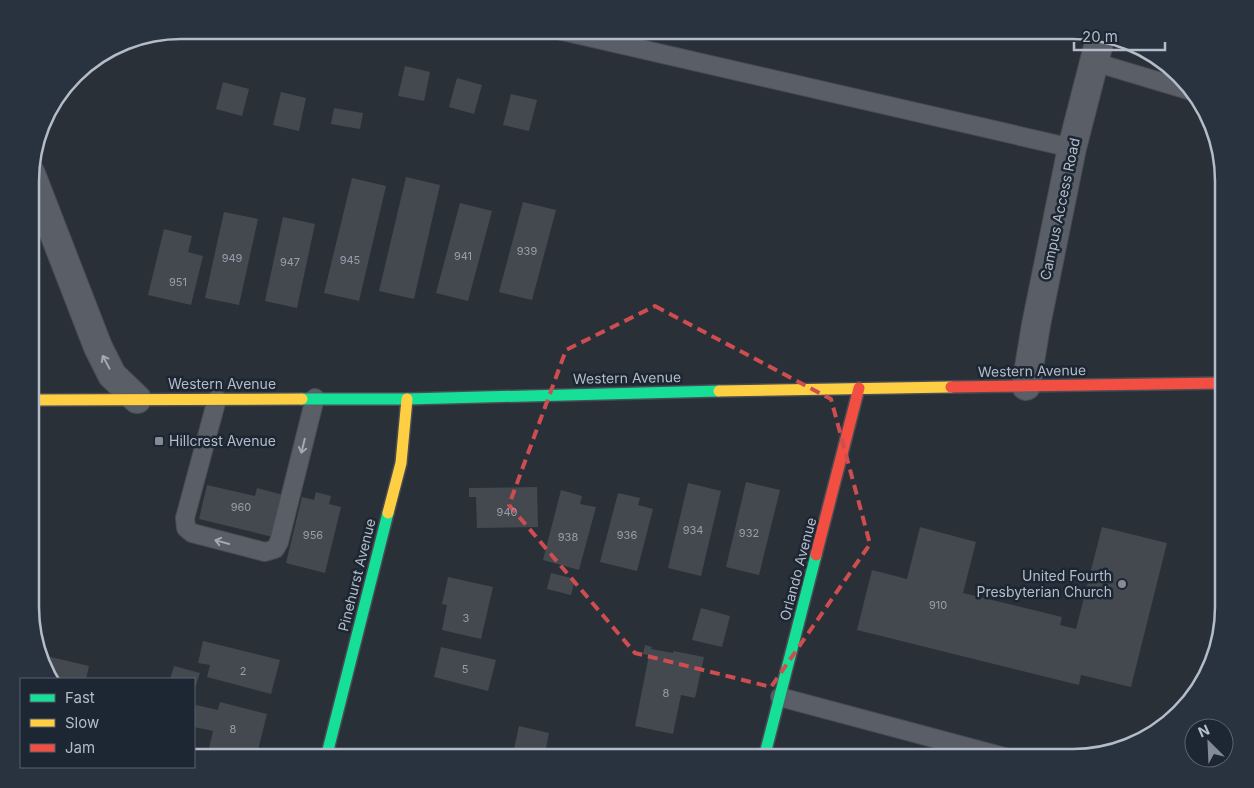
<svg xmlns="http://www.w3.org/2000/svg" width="1254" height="788" viewBox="0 0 1254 788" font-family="Inter,sans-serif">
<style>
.building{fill:#444950}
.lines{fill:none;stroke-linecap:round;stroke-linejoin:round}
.lane-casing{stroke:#484c53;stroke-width:20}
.street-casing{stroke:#484c53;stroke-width:30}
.fast-casing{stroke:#484c53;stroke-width:14}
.slow-casing{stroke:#484c53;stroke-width:14}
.jam-casing{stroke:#484c53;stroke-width:14}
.lane{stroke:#5a5e66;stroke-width:18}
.street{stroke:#5a5e66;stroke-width:28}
.fast{stroke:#16e098;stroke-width:11}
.slow{stroke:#ffcf43;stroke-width:11}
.jam{stroke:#f24e42;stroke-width:11}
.oneway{stroke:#a2a9b5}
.marked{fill:none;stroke:#ce4d50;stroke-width:4;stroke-dasharray:10 6;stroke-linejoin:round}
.poi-dot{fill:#848b96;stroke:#1d2633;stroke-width:2}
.labels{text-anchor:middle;stroke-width:5;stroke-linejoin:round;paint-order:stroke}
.number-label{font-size:11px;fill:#989fab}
.street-label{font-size:14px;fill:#b4bcc9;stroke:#1d2633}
.poi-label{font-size:14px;fill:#b4bcc9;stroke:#1d2633;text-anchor:start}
.rim{fill:none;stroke:#b4bcc9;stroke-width:2.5}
</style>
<rect width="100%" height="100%" fill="#2a3038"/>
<g class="building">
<path d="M405 66 430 72 424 101 398 96Z"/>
<path d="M457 78 482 85 474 114 449 107Z"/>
<path d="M223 82 249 89 242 116 216 109Z"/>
<path d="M281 92 306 98 299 131 273 125Z"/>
<path d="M511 94 537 100 529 131 503 125Z"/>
<path d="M334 108 363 113 360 129 331 124Z"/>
<path d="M406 177 440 185 414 299 379 291Z"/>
<path d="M352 178 386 186 359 301 324 293Z"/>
<path d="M523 202 556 210 532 300 499 292Z"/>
<path d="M460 203 492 211 468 301 436 293Z"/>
<path d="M224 212 258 219 239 305 205 298Z"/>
<path d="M283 217 315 224 297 308 265 301Z"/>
<path d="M164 229 192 236 188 252 203 256 191 305 148 295Z"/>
<path d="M746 482 780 490 759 575 726 567Z"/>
<path d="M688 483 721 491 701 576 668 568Z"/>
<path d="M207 485 255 496 257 488 283 495 273 537 199 519Z"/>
<path d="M537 487 538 527 477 528 476 497H469V488Z"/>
<path d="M561 490 582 496 580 504 596 507 579 570 543 560Z"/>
<path d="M316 492 331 496 329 504 341 507 325 573 286 563 302 497 314 500Z"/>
<path d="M618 493 640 498 638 505 653 509 637 571 600 562Z"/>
<path d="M920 527 976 542 963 593 1062 617 1060 625 1076 629 1102 527 1167 543 1131 687 1081 675 1079 685 857 630 872 570 907 579Z"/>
<path d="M551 573 575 579 571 595 547 589Z"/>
<path d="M448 577 493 587 481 639 442 630 447 605 442 604Z"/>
<path d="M701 608 730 616 722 647 692 640Z"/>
<path d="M203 641 280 660 271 694 207 677 210 665 198 663Z"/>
<path d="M645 645 652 647 651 649 673 653V651L704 657 695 698 681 695 673 734 635 726 649 655 643 654Z"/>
<path d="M441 647 496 660 488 691 434 677Z"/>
<path d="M42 655 89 666 86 679H51Z"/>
<path d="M174 666 200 673 195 688H194V679H170Z"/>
<path d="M220 702 267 714 256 758H248L209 748 213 731 194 727V714L196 705 218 710Z"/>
<path d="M519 726 549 733 544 758H512Z"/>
</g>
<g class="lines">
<g class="lane-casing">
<g id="lane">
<path d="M558 30 1072 148"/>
<path d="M1094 62 1191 91"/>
<path d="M217 399 185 518 186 528 192 533 265 552 275 549 279 542 315 398"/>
<path d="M780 697 1008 758"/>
</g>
</g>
<g class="street-casing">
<g id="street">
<path d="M31 174 98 347 112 375 137 399"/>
<path d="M1026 386 1036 325 1072 148 1101 35"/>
</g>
</g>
<g class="fast-casing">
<g id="fast">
<path d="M302 399H407L719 391"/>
<path d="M326 758 388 513"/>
<path d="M764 758 816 555"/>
</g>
</g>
<g class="slow-casing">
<g id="slow">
<path d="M719 391 951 387"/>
<path d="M31 400 302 399"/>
<path d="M388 513 401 463 407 399"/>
</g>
</g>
<g class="jam-casing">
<g id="jam">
<path d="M951 387 1224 383"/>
<path d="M816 555 859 388"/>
</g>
</g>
<use href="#lane" class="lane"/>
<use href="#street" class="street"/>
<use href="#fast" class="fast"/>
<use href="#slow" class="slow"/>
<use href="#jam" class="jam"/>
</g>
<defs><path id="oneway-shaft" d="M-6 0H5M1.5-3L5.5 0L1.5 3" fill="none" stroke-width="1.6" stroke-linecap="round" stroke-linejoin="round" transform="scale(1.25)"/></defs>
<g class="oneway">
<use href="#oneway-shaft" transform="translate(106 362) rotate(-118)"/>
<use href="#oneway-shaft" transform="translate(303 446) rotate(104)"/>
<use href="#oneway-shaft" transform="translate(222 542) rotate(-165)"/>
</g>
<path class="marked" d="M655 306 831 399 870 544 771 687 635 653 509 505 566 350Z"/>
<g class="poi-dot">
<rect x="154" y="436" width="10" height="10" rx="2.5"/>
<circle cx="1122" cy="584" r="5"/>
</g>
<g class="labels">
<g class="number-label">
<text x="527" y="255">939</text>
<text x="463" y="260">941</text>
<text x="232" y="262">949</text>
<text x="350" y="264">945</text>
<text x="290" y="266">947</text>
<text x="178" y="286">951</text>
<text x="241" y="511">960</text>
<text x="507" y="516">940</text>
<text x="693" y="534">934</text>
<text x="749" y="537">932</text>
<text x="313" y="539">956</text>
<text x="627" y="539">936</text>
<text x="568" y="541">938</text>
<text x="938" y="609">910</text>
<text x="466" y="622">3</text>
<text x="465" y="673">5</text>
<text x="243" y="675">2</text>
<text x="666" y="697">8</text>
<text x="233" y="733">8</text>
</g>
<g class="street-label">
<text transform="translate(1060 209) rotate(-78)" y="5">Campus Access Road</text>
<text transform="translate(1032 371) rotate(-1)" y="5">Western Avenue</text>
<text transform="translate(627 378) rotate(-1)" y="5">Western Avenue</text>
<text x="222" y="389">Western Avenue</text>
<text transform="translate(798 569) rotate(-75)" y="5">Orlando Avenue</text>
<text transform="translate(357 575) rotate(-76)" y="5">Pinehurst Avenue</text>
</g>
<g class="poi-label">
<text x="169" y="446">Hillcrest Avenue</text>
<text x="1112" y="581" text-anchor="end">United Fourth<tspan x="1112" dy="16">Presbyterian Church</tspan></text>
</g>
</g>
<path d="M0 0H1254V788H0ZM181 39H1073A142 142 0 0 1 1215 181V607A142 142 0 0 1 1073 749H181A142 142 0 0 1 39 607V181A142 142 0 0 1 181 39Z" fill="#29323f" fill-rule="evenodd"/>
<path class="rim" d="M181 39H1073A142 142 0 0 1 1215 181V607A142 142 0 0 1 1073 749H181A142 142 0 0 1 39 607V181A142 142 0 0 1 181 39Z"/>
<rect x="20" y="678" width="175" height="90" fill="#1d2633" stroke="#59626f"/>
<rect x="30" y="694" width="25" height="8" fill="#16e098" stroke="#59626f"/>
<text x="65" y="703" font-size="15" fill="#b4bcc9">Fast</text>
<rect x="30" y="719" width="25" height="8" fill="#ffcf43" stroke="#59626f"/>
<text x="65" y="728" font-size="15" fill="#b4bcc9">Slow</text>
<rect x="30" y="744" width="25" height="8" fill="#f24e42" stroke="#59626f"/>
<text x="65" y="753" font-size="15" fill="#b4bcc9">Jam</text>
<g transform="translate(1209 743) rotate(336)"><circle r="24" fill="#1d2633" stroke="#59626f"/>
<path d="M0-4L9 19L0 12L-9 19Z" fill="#848b96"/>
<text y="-8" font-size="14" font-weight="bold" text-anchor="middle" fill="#b4bcc9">N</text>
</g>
<path d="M1074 42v8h91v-8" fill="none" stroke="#b4bcc9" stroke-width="2.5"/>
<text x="1082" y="42" font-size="15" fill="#b4bcc9" stroke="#1d2633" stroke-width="4" paint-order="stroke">20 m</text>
</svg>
